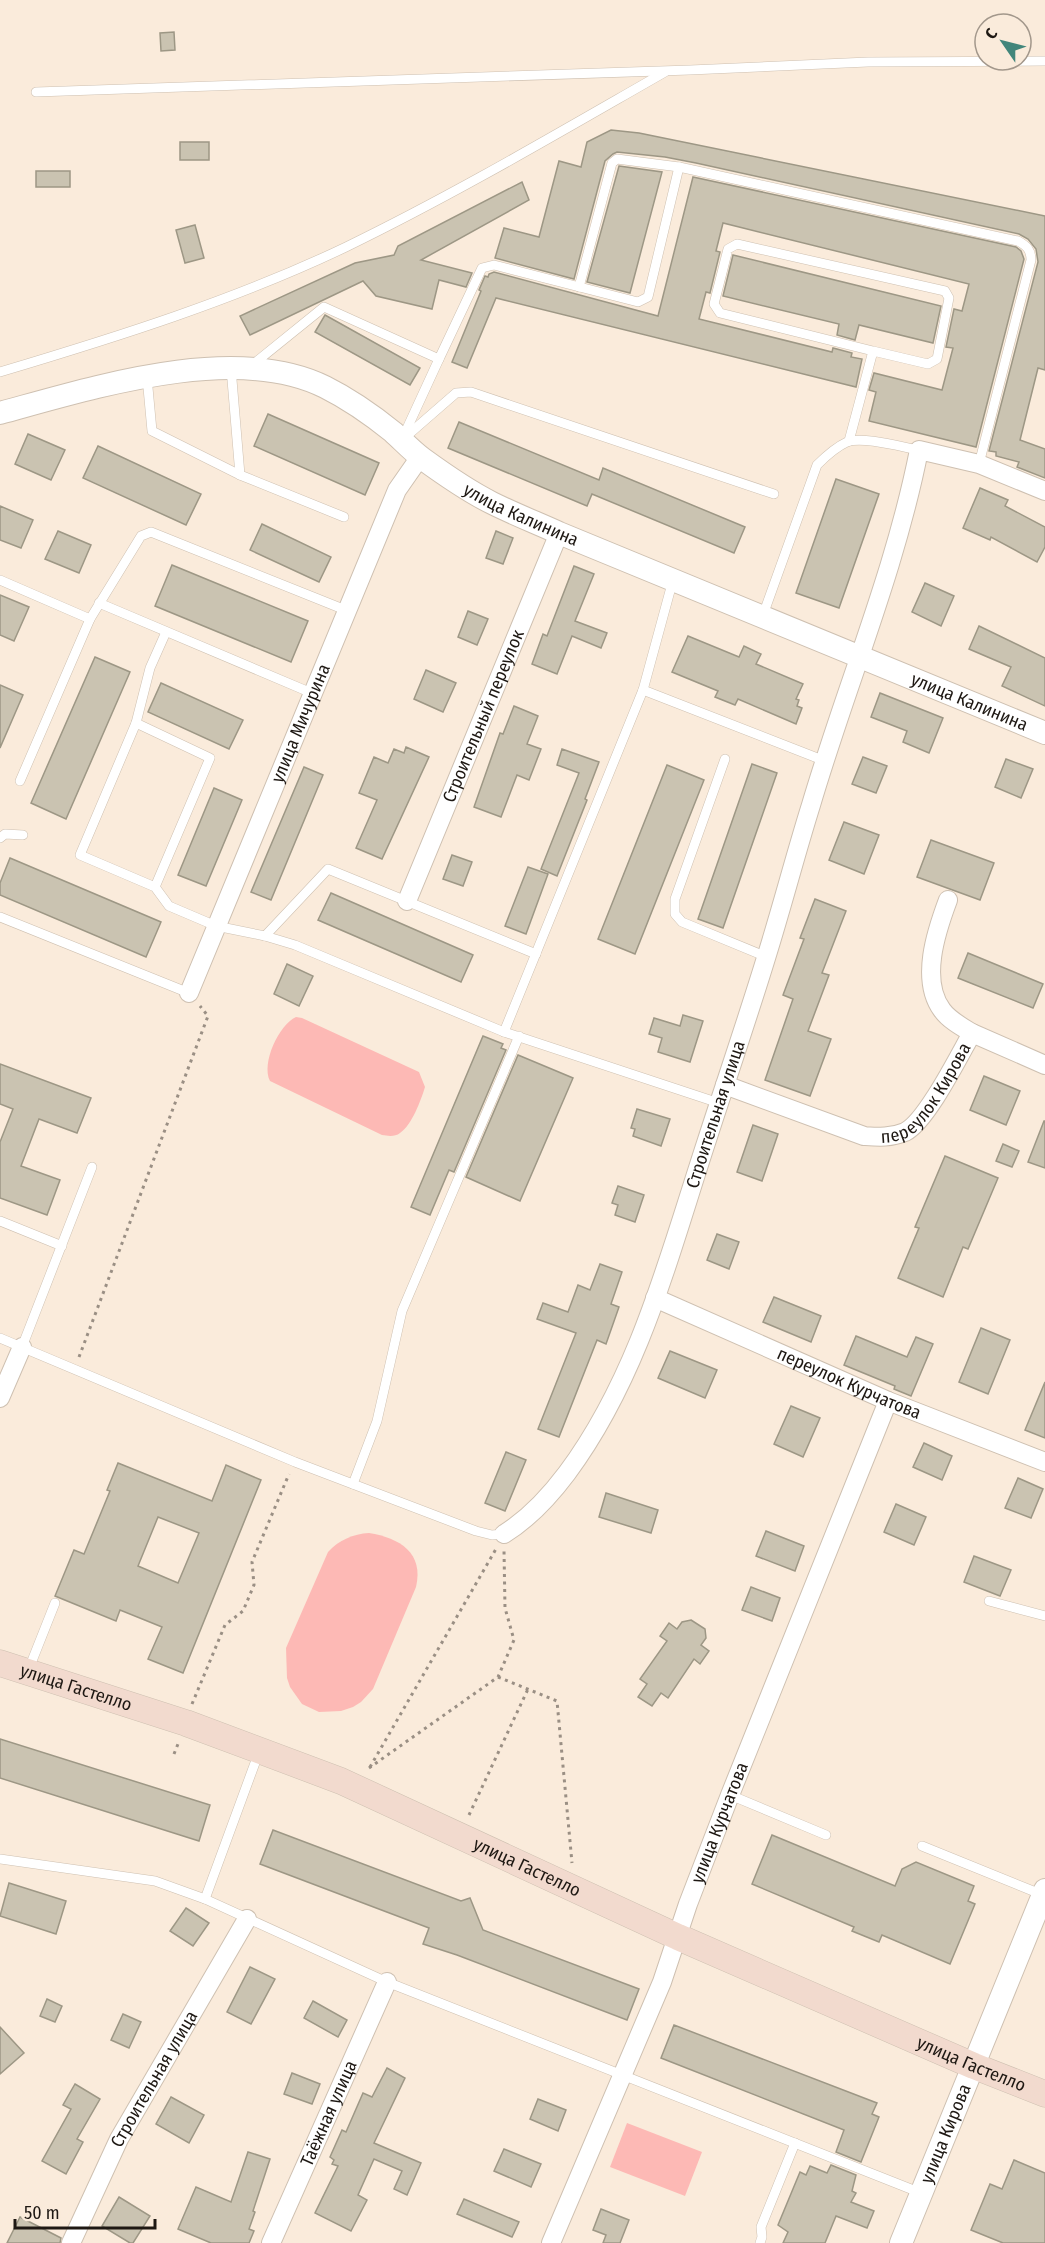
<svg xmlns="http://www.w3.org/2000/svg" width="1045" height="2243" viewBox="0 0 1045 2243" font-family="'Fira Sans Condensed',sans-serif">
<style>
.green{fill:#fdb9b5}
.building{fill:#cac3b1;stroke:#9d9785;stroke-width:1.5;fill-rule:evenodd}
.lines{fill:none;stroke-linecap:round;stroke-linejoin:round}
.service-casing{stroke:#cec0b1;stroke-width:10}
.minor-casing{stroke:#cec0b1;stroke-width:20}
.tertiary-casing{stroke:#cec0b1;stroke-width:24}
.secondary-casing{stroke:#cec0b1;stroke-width:27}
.path{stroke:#9a8f84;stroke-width:3;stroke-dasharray:3 4.5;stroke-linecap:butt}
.service{stroke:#fff;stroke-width:9}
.minor{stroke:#fff;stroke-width:18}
.tertiary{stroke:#fff;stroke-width:22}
.secondary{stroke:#f2dace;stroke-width:26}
.labels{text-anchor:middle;stroke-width:6;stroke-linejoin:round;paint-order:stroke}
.street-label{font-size:18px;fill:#1e1813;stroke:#faebdb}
</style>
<rect width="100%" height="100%" fill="#faebdb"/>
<g class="green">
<path d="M296 1017 302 1018 419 1072 425 1087C421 1100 412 1125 400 1133 395 1137 388 1136 382 1135L270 1081C261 1063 279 1025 296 1017Z"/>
<path d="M369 1533C400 1538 424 1553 416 1587L373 1689 361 1702 353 1707 341 1711 319 1712 302 1704 290 1687 287 1678 286 1648 328 1552C339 1540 353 1534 369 1533Z"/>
<path d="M627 2123 702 2152 685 2196 610 2167Z"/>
</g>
<g class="building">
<path d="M174 32 175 50 161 51 160 33Z"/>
<path d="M611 130 639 133 1045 216V370L1038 368 1020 440 1045 449V478L1017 467 1019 462 996 456V452L989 451 1038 262 1036 249 1028 239 1019 234 696 163 665 157 617 152 613 154 605 161 574 279 495 258 504 228 539 237 559 161 581 167 587 142Z"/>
<rect x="180" y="142" width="29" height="18"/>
<path d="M619 166 662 172 630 293 587 282Z"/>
<rect x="36" y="171" width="34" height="16"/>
<path d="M693 177 1016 247 1021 251 1024 259 976 447 869 421 876 392 869 390 874 373 942 390 953 348 946 347 954 309 962 311 969 284 723 223 716 251 720 252 710 293 706 292 699 319 832 352 833 348 852 353 851 357 862 359 856 387 496 298 467 368 452 362 481 291 479 290 485 276 488 277 489 274 494 272 658 316Z"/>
<path d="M522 182 529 200 421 260 472 273 466 287 439 280 432 309 376 296 363 281 250 335 240 316 355 263 394 255 398 246Z"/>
<path d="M195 225 204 258 185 263 176 230Z"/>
<path d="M733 255 941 306 933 343 859 325 855 340 837 335 839 324 723 296Z"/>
<path d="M325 315 420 368 410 385 315 332Z"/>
<path d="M268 414 379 463 365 495 254 446Z"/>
<path d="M459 422 599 480 603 468 745 527 734 553 592 494 587 506 448 448Z"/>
<path d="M28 434 65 450 51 480 15 464Z"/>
<path d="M98 446 201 494 186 525 83 478Z"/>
<path d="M836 479 879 494 839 608 796 593Z"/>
<path d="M980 488 1008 500 1005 506 1045 527V547L1037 562 991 537 990 540 963 528Z"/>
<path d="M0 506 33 520 21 548 0 540Z"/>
<path d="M262 524 331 557 319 582 250 550Z"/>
<path d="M58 531 91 545 79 573 45 559Z"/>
<path d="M496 531 513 538 503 564 486 558Z"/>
<path d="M172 565 308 621 291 662 155 606Z"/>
<path d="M574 566 594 574 575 621 607 633 601 648 572 636 557 674 532 664 543 634 547 636Z"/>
<path d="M925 583 954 596 941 626 912 612Z"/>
<path d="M0 595 29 607 14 641 0 635Z"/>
<path d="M468 611 488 619 477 645 458 637Z"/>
<path d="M979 626 1045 658V706L1002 686 1011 667 969 649Z"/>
<path d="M688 636 739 657 744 646 761 654 756 664 803 684 796 699 799 700 797 706 802 708 796 724 738 699 735 705 715 697 718 691 672 672Z"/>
<path d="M95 657 130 672 66 819 31 803Z"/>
<path d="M426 670 456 683 443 712 414 699Z"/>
<path d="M161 683 243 720 229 749 148 712Z"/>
<path d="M0 685 23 695 0 748Z"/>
<path d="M880 693 943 718 929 753 903 742 907 731 871 717Z"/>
<path d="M514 706 538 716 527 744 541 749 529 780 517 775 501 817 474 807 500 733 503 734Z"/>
<path d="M406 747 429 757 382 859 356 848 377 800 359 793 374 757 388 763 394 749 404 753Z"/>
<path d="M562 749 599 762 585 799 587 800 557 876 541 869 579 773 557 765Z"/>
<path d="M863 757 887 766 876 793 852 784Z"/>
<path d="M1006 759 1033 769 1021 798 995 787Z"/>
<path d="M752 764 777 773 723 928 698 919Z"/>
<path d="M667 765 704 780 635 954 598 939Z"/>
<path d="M304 767 323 775 271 900 251 892Z"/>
<path d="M214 788 242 800 206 886 178 875Z"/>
<path d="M844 822 879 835 864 874 829 860Z"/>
<path d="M931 840 994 863 980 900 917 877Z"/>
<path d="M452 855 472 862 463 886 443 879Z"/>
<path d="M10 858 161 922 146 957 0 895V883Z"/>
<path d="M528 867 548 874 526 934 505 926Z"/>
<path d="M331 893 473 955 461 982 318 920Z"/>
<path d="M815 899 846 911 822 973 829 975 808 1031 831 1039 810 1096 765 1080 793 999 783 995 804 939 800 938Z"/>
<path d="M968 953 1043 984 1033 1008 958 978Z"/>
<path d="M287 964 313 976 299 1006 274 994Z"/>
<path d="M683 1015 703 1021 690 1062 658 1052 662 1038 649 1034 654 1018 680 1026Z"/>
<path d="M483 1036 503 1044 501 1048 506 1050 454 1172 449 1170 430 1215 411 1207Z"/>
<path d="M518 1055 573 1078 520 1201 466 1177Z"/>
<path d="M0 1064 91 1098 77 1133 39 1119 21 1166 60 1180 47 1215 0 1198V1142L13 1109 0 1104Z"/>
<path d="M984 1076 1020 1091 1006 1125 970 1110Z"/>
<path d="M637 1109 670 1119 661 1146 633 1136 635 1129 631 1128Z"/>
<path d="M1044 1121H1045V1168L1028 1162Z"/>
<path d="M753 1125 778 1134 762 1181 737 1172Z"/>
<path d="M1003 1144 1019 1151 1012 1167 996 1161Z"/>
<path d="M945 1156 998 1178 968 1249 963 1247 943 1297 898 1278 919 1228 915 1227Z"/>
<path d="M618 1186 644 1195 635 1222 615 1215 618 1205 612 1203Z"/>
<path d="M717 1234 739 1242 729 1269 707 1260Z"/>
<path d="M600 1264 622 1272 611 1304 619 1307 606 1344 597 1340 559 1437 538 1429 576 1333 537 1319 543 1303 568 1312 578 1285 590 1290Z"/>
<path d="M774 1297 821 1316 811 1342 763 1322Z"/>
<path d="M981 1328 1010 1340 988 1394 959 1382Z"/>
<path d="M856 1336 907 1357 916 1337 933 1344 911 1396 894 1389 895 1386 844 1365Z"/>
<path d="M670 1351 717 1370 705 1398 658 1378Z"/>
<path d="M1045 1382V1438L1025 1430Z"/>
<path d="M791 1406 820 1418 803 1457 774 1444Z"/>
<path d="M924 1443 952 1456 942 1480 913 1467Z"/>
<path d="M506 1452 526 1460 505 1511 485 1503Z"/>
<path d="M118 1463 212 1501 226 1465 261 1480 183 1673 148 1659 162 1627 120 1610 116 1621 55 1596 74 1550 84 1554 110 1491 107 1490ZM158 1517 199 1533 178 1583 138 1566Z"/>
<path d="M1018 1478 1043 1489 1031 1518 1005 1508Z"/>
<path d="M606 1493 658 1510 651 1533 599 1517Z"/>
<path d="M896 1504 926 1517 914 1545 884 1532Z"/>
<path d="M766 1531 804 1546 795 1571 756 1556Z"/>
<path d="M974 1556 1011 1570 1000 1596 964 1582Z"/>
<path d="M751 1587 780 1598 772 1621 742 1610Z"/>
<path d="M691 1620 705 1629 706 1638 701 1645 709 1651 700 1664 694 1659 668 1698 661 1693 652 1706 638 1697 647 1684 640 1679 667 1641 660 1636 669 1623 677 1629 682 1622Z"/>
<path d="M0 1739 210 1805 199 1841 0 1778Z"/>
<path d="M273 1830 461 1901 470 1898 483 1930 639 1989 627 2020 457 1955 423 1944 429 1928 260 1864Z"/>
<path d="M772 1835 895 1886 902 1869 916 1862 974 1886 968 1901 975 1904 950 1964 882 1935 879 1942 852 1931 854 1927 752 1884Z"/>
<path d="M9 1883 66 1901 56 1934 0 1916Z"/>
<path d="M186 1908 209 1923 193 1946 170 1931Z"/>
<path d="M250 1967 275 1979 251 2024 227 2012Z"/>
<path d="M47 1999 62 2006 55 2022 40 2016Z"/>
<path d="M313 2001 347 2020 338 2037 304 2018Z"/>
<path d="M123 2014 141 2022 129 2048 111 2040Z"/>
<path d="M674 2025 877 2103 872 2114 879 2117 861 2162 836 2152 844 2130 661 2058Z"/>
<path d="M0 2027 24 2053 0 2074Z"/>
<path d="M387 2068 405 2078 374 2143 421 2163 407 2195 394 2189 402 2171 374 2159 358 2195 367 2200 351 2231 315 2213 338 2166 332 2164 334 2160 330 2157 342 2130 346 2132 363 2093 372 2097Z"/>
<path d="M292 2073 320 2084 312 2104 284 2094Z"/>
<path d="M75 2084 100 2099 77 2139 83 2142 66 2174 42 2161 71 2109 63 2105Z"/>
<path d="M171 2097 204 2115 189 2143 156 2124Z"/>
<path d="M538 2099 566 2110 558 2131 530 2119Z"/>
<path d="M504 2149 541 2164 531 2187 494 2171Z"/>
<path d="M248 2152 270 2159 253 2211 255 2212 249 2229 254 2231 249 2243H211L178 2229 196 2187 231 2202Z"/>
<path d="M1014 2160 1045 2173V2243H1003L971 2230 990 2184 1002 2189Z"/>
<path d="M831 2165 856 2175 852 2191 856 2193 851 2202 874 2211 867 2228 836 2216 825 2243H783L788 2232 778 2225 800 2172 806 2175 810 2166 827 2173Z"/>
<path d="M119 2197 150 2216 133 2243H130L102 2226Z"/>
<path d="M464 2199 519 2222 512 2237 457 2214Z"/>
<path d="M601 2209 629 2220 620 2243H603L606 2235 593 2230Z"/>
<path d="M20 2217 61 2238 60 2243H7Z"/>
</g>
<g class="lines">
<g class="service-casing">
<g id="service">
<path d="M36 92 690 70 868 62 1045 61"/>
<path d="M579 287 612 163 617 159 679 167 1018 241C1027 246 1031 250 1031 260L979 464"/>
<path d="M439 359 482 268 494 265 638 302 648 297 679 167"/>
<path d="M251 366 324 307 439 359 404 435"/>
<path d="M231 368 240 475 344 517"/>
<path d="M0 372C117 337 235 300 346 247 455 194 560 132 665 72"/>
<path d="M147 377 152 431 240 475"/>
<path d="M402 440 456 393 471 392 774 494"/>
<path d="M849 441 873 351 720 313 714 304 728 249 737 244 945 291 949 298 937 359 928 364 873 351"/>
<path d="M0 580 90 619"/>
<path d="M99 603 314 694"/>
<path d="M763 615 817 465C826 456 836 447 847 442 862 436 902 447 919 450"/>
<path d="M643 690 825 761"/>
<path d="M136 723 150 668 166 632"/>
<path d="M725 759 675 899V914L682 922 767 957"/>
<path d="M20 781 90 619 141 536 151 532 348 611"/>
<path d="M0 838 5 834 23 835"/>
<path d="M155 887 210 758 136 723 80 855 155 887 169 906 216 926 265 936 295 945 504 1032 719 1103"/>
<path d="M0 917 189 993"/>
<path d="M265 936 328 869 536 954"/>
<path d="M504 1032 643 690 673 580"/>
<path d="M0 1221 62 1246"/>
<path d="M0 1338 295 1462 476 1531 492 1535 504 1534"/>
<path d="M22 1347 92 1167"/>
<path d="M353 1484 377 1421 402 1311 519 1036"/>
<path d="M989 1601 1045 1616"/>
<path d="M28 1671 55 1603"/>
<path d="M259 1752 205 1899 387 1982 921 2193"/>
<path d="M730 1795 826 1835"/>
<path d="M922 1846 1043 1895"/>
<path d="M0 1859 155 1881 205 1899"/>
<path d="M760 2243 762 2237 761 2227 795 2143"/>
</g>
</g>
<g class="minor-casing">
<g id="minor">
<path d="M948 900C936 932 920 980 942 1010 949 1020 962 1027 972 1033"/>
<path id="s1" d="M407 901 559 533"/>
<path id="s2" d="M189 993 397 490 420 457"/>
<path id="s3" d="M725 1085 864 1136C879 1137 890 1138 905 1132 926 1122 959 1056 972 1033L1045 1065"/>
<path id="s4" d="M655 1298 888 1401 1045 1462"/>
<path d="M0 1398 22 1347"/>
<path id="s5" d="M504 1534C530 1518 549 1497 567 1473 639 1376 669 1256 706 1143 726 1081 747 1020 766 958 782 907 795 856 811 805 846 686 895 572 919 450L979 464 1045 491"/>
<path id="s6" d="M71 2243 119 2139 247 1919"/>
<path id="s7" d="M271 2243 387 1982"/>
<path id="s8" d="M551 2243 662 1982 688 1904 730 1795 888 1401"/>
</g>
</g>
<g class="tertiary-casing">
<g id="tertiary">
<path id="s9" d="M0 413C92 388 235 342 325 387 349 399 372 415 393 432 403 441 412 451 423 459 445 475 468 491 492 503 514 514 537 523 559 533L1045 733"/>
<path id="s10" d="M901 2243 1045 1890"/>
</g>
</g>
<g class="secondary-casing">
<g id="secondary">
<path id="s11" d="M0 1663 186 1723 341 1781 678 1937 974 2066 1045 2094"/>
</g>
</g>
<g class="path">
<path d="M79 1357 208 1016 200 1006"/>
<path d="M498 1677 557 1701 572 1863"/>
<path d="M192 1704 225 1625 243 1611 254 1585 252 1562 289 1474"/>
<path d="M174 1754 178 1744"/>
<path d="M370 1767 496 1549"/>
<path d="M369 1768 498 1677 514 1640 505 1608 504 1550"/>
<path d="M469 1815 528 1689"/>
</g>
<use href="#service" class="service"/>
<use href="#minor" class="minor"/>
<use href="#tertiary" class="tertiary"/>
<use href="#secondary" class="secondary"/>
</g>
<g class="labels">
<g class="street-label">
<text dy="6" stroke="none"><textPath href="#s9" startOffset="568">улица Калинина</textPath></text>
<text dy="6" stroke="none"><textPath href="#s9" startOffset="1054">улица Калинина</textPath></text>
<text dy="6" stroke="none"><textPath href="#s1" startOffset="200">Строительный переулок</textPath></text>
<text dy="6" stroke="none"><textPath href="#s2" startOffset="292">улица Мичурина</textPath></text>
<text dy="6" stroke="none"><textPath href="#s3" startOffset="231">переулок Кирова</textPath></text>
<text dy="6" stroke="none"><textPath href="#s5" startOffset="478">Строительная улица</textPath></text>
<text dy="6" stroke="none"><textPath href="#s4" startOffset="212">переулок Курчатова</textPath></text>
<text dy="6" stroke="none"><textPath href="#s11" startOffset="80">улица Гастелло</textPath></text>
<text dy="6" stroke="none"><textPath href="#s8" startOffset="453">улица Курчатова</textPath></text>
<text dy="6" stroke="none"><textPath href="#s11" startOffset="566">улица Гастелло</textPath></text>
<text dy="6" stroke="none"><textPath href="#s11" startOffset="1052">улица Гастелло</textPath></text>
<text dy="6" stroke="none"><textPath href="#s6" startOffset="184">Строительная улица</textPath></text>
<text dy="6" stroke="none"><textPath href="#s7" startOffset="142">Таёжная улица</textPath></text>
<text dy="6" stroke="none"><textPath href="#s10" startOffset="118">улица Кирова</textPath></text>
</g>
</g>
<g transform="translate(1003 42) rotate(305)"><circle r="28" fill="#faebdb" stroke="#a2978b" stroke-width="1.5"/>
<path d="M0-4.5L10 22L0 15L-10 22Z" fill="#42867b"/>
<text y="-9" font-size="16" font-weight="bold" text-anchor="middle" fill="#1e1813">С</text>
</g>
<path d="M15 2219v9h140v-9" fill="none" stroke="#1e1813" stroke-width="3"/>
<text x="24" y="2219" font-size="18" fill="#1e1813" stroke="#faebdb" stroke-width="4.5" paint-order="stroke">50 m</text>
</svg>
